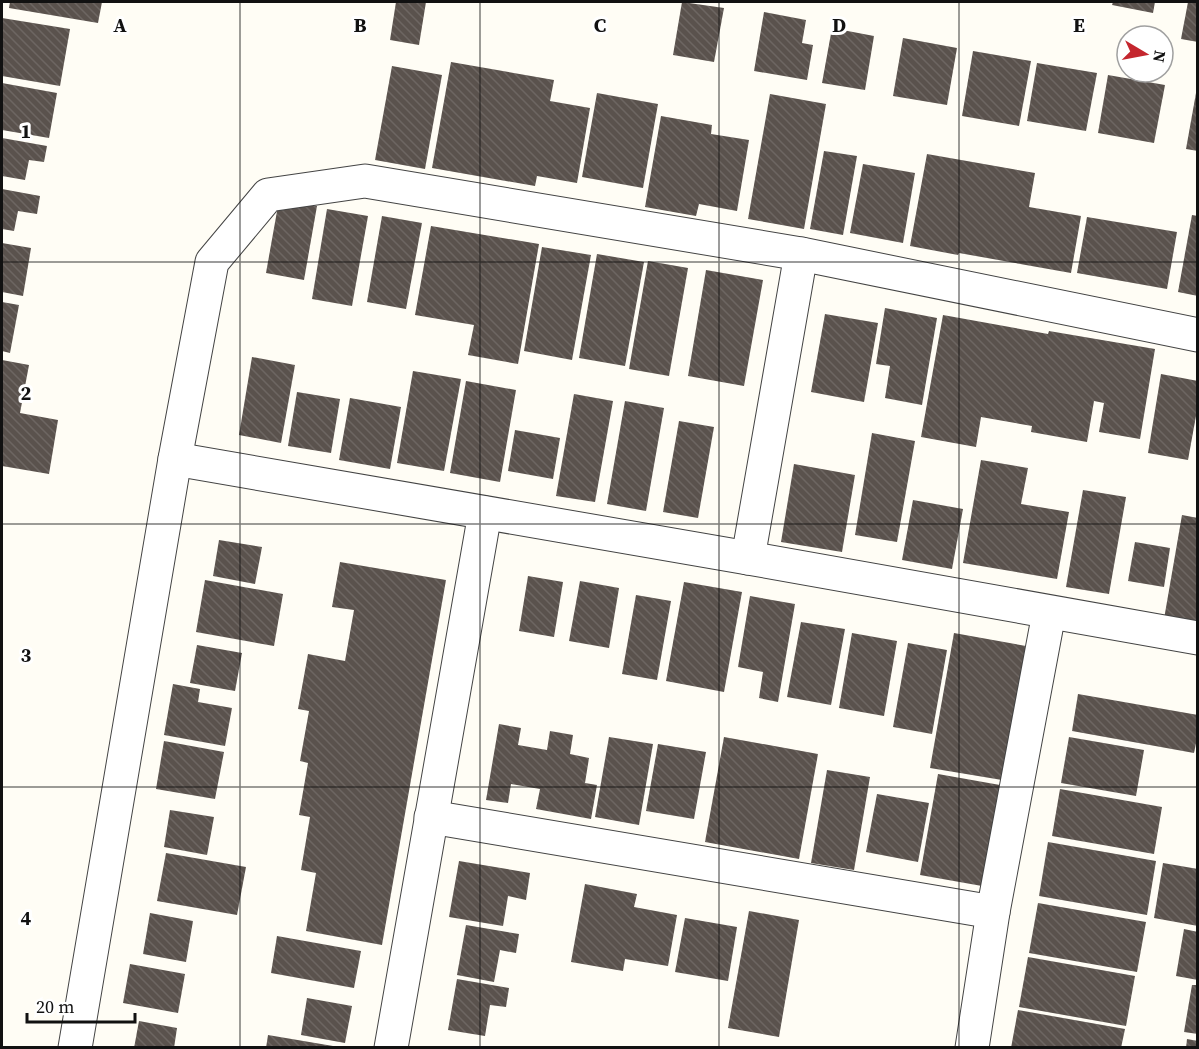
<svg xmlns="http://www.w3.org/2000/svg" width="1199" height="1049" viewBox="0 0 1199 1049" font-family="'Source Serif 4',serif">
<style>
.building{fill:url(#building-back-hatch)}
.lines{fill:none;stroke-linecap:round;stroke-linejoin:round}
.minor-casing{stroke:#444;stroke-width:35}
.minor{stroke:#fff;stroke-width:33}
.grid{fill:none;stroke:#111;stroke-width:1.5;stroke-opacity:0.55}
.grid-label{font-size:20px;text-anchor:middle;font-weight:bold;fill:#111;stroke:#fff;stroke-width:6;stroke-linejoin:round;paint-order:stroke}
</style>
<defs>
<pattern id="building-back-hatch" width="6" height="6" patternUnits="userSpaceOnUse" patternTransform="scale(1.5)"><rect width="6" height="6" fill="#5a524d"/><path d="M-1 5l2 2M0 0l6 6M5-1l2 2" fill="none" stroke="#6d6662"/></pattern>
</defs>
<rect width="100%" height="100%" fill="#fffdf5"/>
<g class="building">
<path d="M10 2H102L98 23 9 8Z"/>
<path d="M396 2H426L419 45 390 40Z"/>
<path d="M682 2 724 8 714 62 673 55Z"/>
<path d="M1113 2H1155L1153 13 1112 5Z"/>
<path d="M1188 2H1198V42L1181 39Z"/>
<path d="M764 12 806 20 802 43 813 45 807 80 754 71Z"/>
<path d="M2 18 70 29 60 86 2 76Z"/>
<path d="M832 28 874 36 865 90 822 83Z"/>
<path d="M903 38 957 48 947 105 893 96Z"/>
<path d="M973 51 1031 61 1019 126 962 116Z"/>
<path d="M451 62 554 80 550 101 590 108 577 183 537 176 535 186 432 168Z"/>
<path d="M1037 63 1097 73 1086 131 1027 121Z"/>
<path d="M392 66 442 75 425 169 375 160Z"/>
<path d="M1108 75 1165 85 1154 143 1098 133Z"/>
<path d="M2 83 57 93 49 138 2 130Z"/>
<path d="M597 93 658 104 643 188 582 177Z"/>
<path d="M1196 93H1198V151L1186 149Z"/>
<path d="M770 94 826 104 804 229 748 219Z"/>
<path d="M661 116 712 125 711 134 749 140 737 211 699 204 696 216 645 207Z"/>
<path d="M2 138 47 146 44 162 29 160 25 180 2 176Z"/>
<path d="M824 151 857 156 843 235 810 229Z"/>
<path d="M927 154 1035 173 1029 207 1081 216 1071 273 959 253 958 255 910 246Z"/>
<path d="M863 164 915 173 903 243 850 233Z"/>
<path d="M2 189 40 196 37 214 18 211 14 231 2 229Z"/>
<path d="M279 200 317 206 304 280 266 273Z"/>
<path d="M327 209 368 216 352 306 312 299Z"/>
<path d="M1192 215 1198 216V296L1178 292Z"/>
<path d="M382 216 422 223 406 309 367 302Z"/>
<path d="M1087 217 1177 232 1167 289 1077 273Z"/>
<path d="M431 226 539 244 518 364 468 355 474 325 415 315Z"/>
<path d="M2 243 31 248 23 296 2 292Z"/>
<path d="M542 247 591 255 572 360 524 351Z"/>
<path d="M597 254 644 262 625 366 579 358Z"/>
<path d="M648 261 688 268 669 376 629 369Z"/>
<path d="M706 270 763 280 744 386 688 376Z"/>
<path d="M2 302 19 305 10 353 2 351Z"/>
<path d="M885 308 937 318 922 405 885 398 890 366 876 364Z"/>
<path d="M825 314 878 323 864 402 811 392Z"/>
<path d="M943 315 1048 334 1049 331 1155 349 1140 439 1099 432 1104 403 1094 401 1087 442 1031 432 1032 426 981 417 976 447 921 437Z"/>
<path d="M252 357 295 365 281 443 239 435Z"/>
<path d="M2 360 29 365 20 413 58 420 49 474 2 466Z"/>
<path d="M413 371 461 379 444 471 397 463Z"/>
<path d="M1161 374 1198 381V405L1188 460 1148 453Z"/>
<path d="M466 381 516 390 500 482 450 473Z"/>
<path d="M297 392 340 399 331 453 288 446Z"/>
<path d="M574 394 613 401 595 502 556 496Z"/>
<path d="M350 398 401 407 390 469 339 460Z"/>
<path d="M625 401 664 408 646 511 607 504Z"/>
<path d="M679 421 714 427 698 518 663 512Z"/>
<path d="M515 430 560 438 553 479 508 471Z"/>
<path d="M872 433 915 441 897 542 855 535Z"/>
<path d="M981 460 1028 468 1021 504 1069 512 1057 579 963 563Z"/>
<path d="M794 464 855 475 842 552 781 542Z"/>
<path d="M1083 490 1126 497 1109 594 1066 587Z"/>
<path d="M913 500 963 509 952 569 902 560Z"/>
<path d="M1182 515 1198 518V625L1164 619Z"/>
<path d="M219 540 262 547 255 584 213 576Z"/>
<path d="M1135 542 1170 548 1164 587 1128 581Z"/>
<path d="M340 562 446 580 382 945 306 931 316 873 301 870 310 817 299 815 308 763 300 761 309 711 298 709 308 654 345 661 354 610 332 607Z"/>
<path d="M528 576 563 582 554 637 519 631Z"/>
<path d="M205 580 283 594 274 646 196 632Z"/>
<path d="M580 581 619 588 609 648 569 641Z"/>
<path d="M684 582 742 592 724 692 666 681Z"/>
<path d="M636 595 671 601 657 680 622 674Z"/>
<path d="M750 596 795 604 778 702 759 698 763 672 738 667Z"/>
<path d="M801 622 845 629 831 705 787 697Z"/>
<path d="M852 633 897 641 884 716 839 708Z"/>
<path d="M954 633 1026 646 1002 780 930 768Z"/>
<path d="M908 643 947 650 932 734 893 727Z"/>
<path d="M197 645 242 653 235 691 190 683Z"/>
<path d="M173 684 200 689 198 702 232 708 225 746 164 735Z"/>
<path d="M1078 694 1198 715V734L1194 753 1072 731Z"/>
<path d="M499 724 521 728 518 745 547 750 550 731 573 735 570 754 589 758 585 783 597 785 591 819 536 809 540 789 511 784 508 803 486 800Z"/>
<path d="M609 737 653 744 639 825 595 817Z"/>
<path d="M724 737 818 754 799 859 705 842Z"/>
<path d="M1069 737 1144 750 1136 796 1061 783Z"/>
<path d="M164 741 224 752 215 799 156 789Z"/>
<path d="M658 744 706 752 694 819 646 811Z"/>
<path d="M827 770 870 777 854 870 811 863Z"/>
<path d="M938 774 1000 785 982 886 920 875Z"/>
<path d="M1060 789 1162 807 1154 854 1052 836Z"/>
<path d="M877 794 929 803 918 862 866 852Z"/>
<path d="M170 810 214 817 207 855 164 847Z"/>
<path d="M1048 842 1156 861 1147 915 1039 896Z"/>
<path d="M166 853 246 867 237 915 157 901Z"/>
<path d="M459 861 530 873 526 900 508 896 503 926 449 917Z"/>
<path d="M1163 863 1198 869V926L1154 918Z"/>
<path d="M585 884 637 894 634 907 677 915 668 966 625 959 623 971 571 962Z"/>
<path d="M1038 903 1146 922 1137 972 1029 953Z"/>
<path d="M749 911 799 920 779 1037 728 1028Z"/>
<path d="M150 913 193 921 186 962 143 954Z"/>
<path d="M685 918 737 927 728 981 675 972Z"/>
<path d="M466 925 519 934 516 953 500 950 494 982 457 975Z"/>
<path d="M1184 929 1198 932V980L1176 976Z"/>
<path d="M277 936 361 951 354 988 271 973Z"/>
<path d="M1028 957 1135 976 1126 1026 1019 1007Z"/>
<path d="M130 964 185 974 178 1013 123 1003Z"/>
<path d="M457 979 509 988 506 1007 490 1005 485 1036 448 1030Z"/>
<path d="M1192 985H1198V1034L1184 1032Z"/>
<path d="M307 998 352 1006 345 1043 301 1035Z"/>
<path d="M1018 1010 1125 1029 1121 1048H1011Z"/>
<path d="M139 1021 177 1028 174 1048H134Z"/>
<path d="M268 1035 333 1046V1048H266Z"/>
<path d="M1187 1039 1198 1041V1048H1186Z"/>
</g>
<g class="lines">
<g class="minor-casing">
<g id="minor">
<path d="M175 459 748 558 1198 638"/>
<path d="M748 558 801 254"/>
<path d="M431 817 993 912"/>
<path d="M75 1048 175 459 212 262 268 195 365 181 801 254 1198 335"/>
<path d="M391 1048 485 513"/>
<path d="M972 1048 993 912 1049 613"/>
</g>
</g>
<use href="#minor" class="minor"/>
</g>
<path class="grid" d="M240 2V1048M480 2V1048M719 2V1048M959 2V1048M2 262H1198M2 524H1198M2 787H1198"/>
<g class="grid-label">
<text x="120" y="32">A</text>
<text x="360" y="32">B</text>
<text x="600" y="32">C</text>
<text x="839" y="32">D</text>
<text x="1079" y="32">E</text>
<text x="26" y="138">1</text>
<text x="26" y="400">2</text>
<text x="26" y="662">3</text>
<text x="26" y="925">4</text>
</g>
<rect width="1199" height="1049" fill="none" stroke="#111111" stroke-width="6"/>
<g transform="translate(1145 54) rotate(100)"><circle r="28" fill="#ffffff" stroke="#a0a0a0" stroke-width="1.5"/>
<path d="M0-4.5L10 22L0 15L-10 22Z" fill="#c4262e"/>
<text y="-9" font-size="16" font-weight="bold" text-anchor="middle" fill="#111111">N</text>
</g>
<path d="M27 1013v9h108v-9" fill="none" stroke="#111111" stroke-width="3"/>
<text x="36" y="1013" font-size="18" fill="#111111" stroke="#ffffff" stroke-width="4.5" paint-order="stroke">20 m</text>
</svg>
